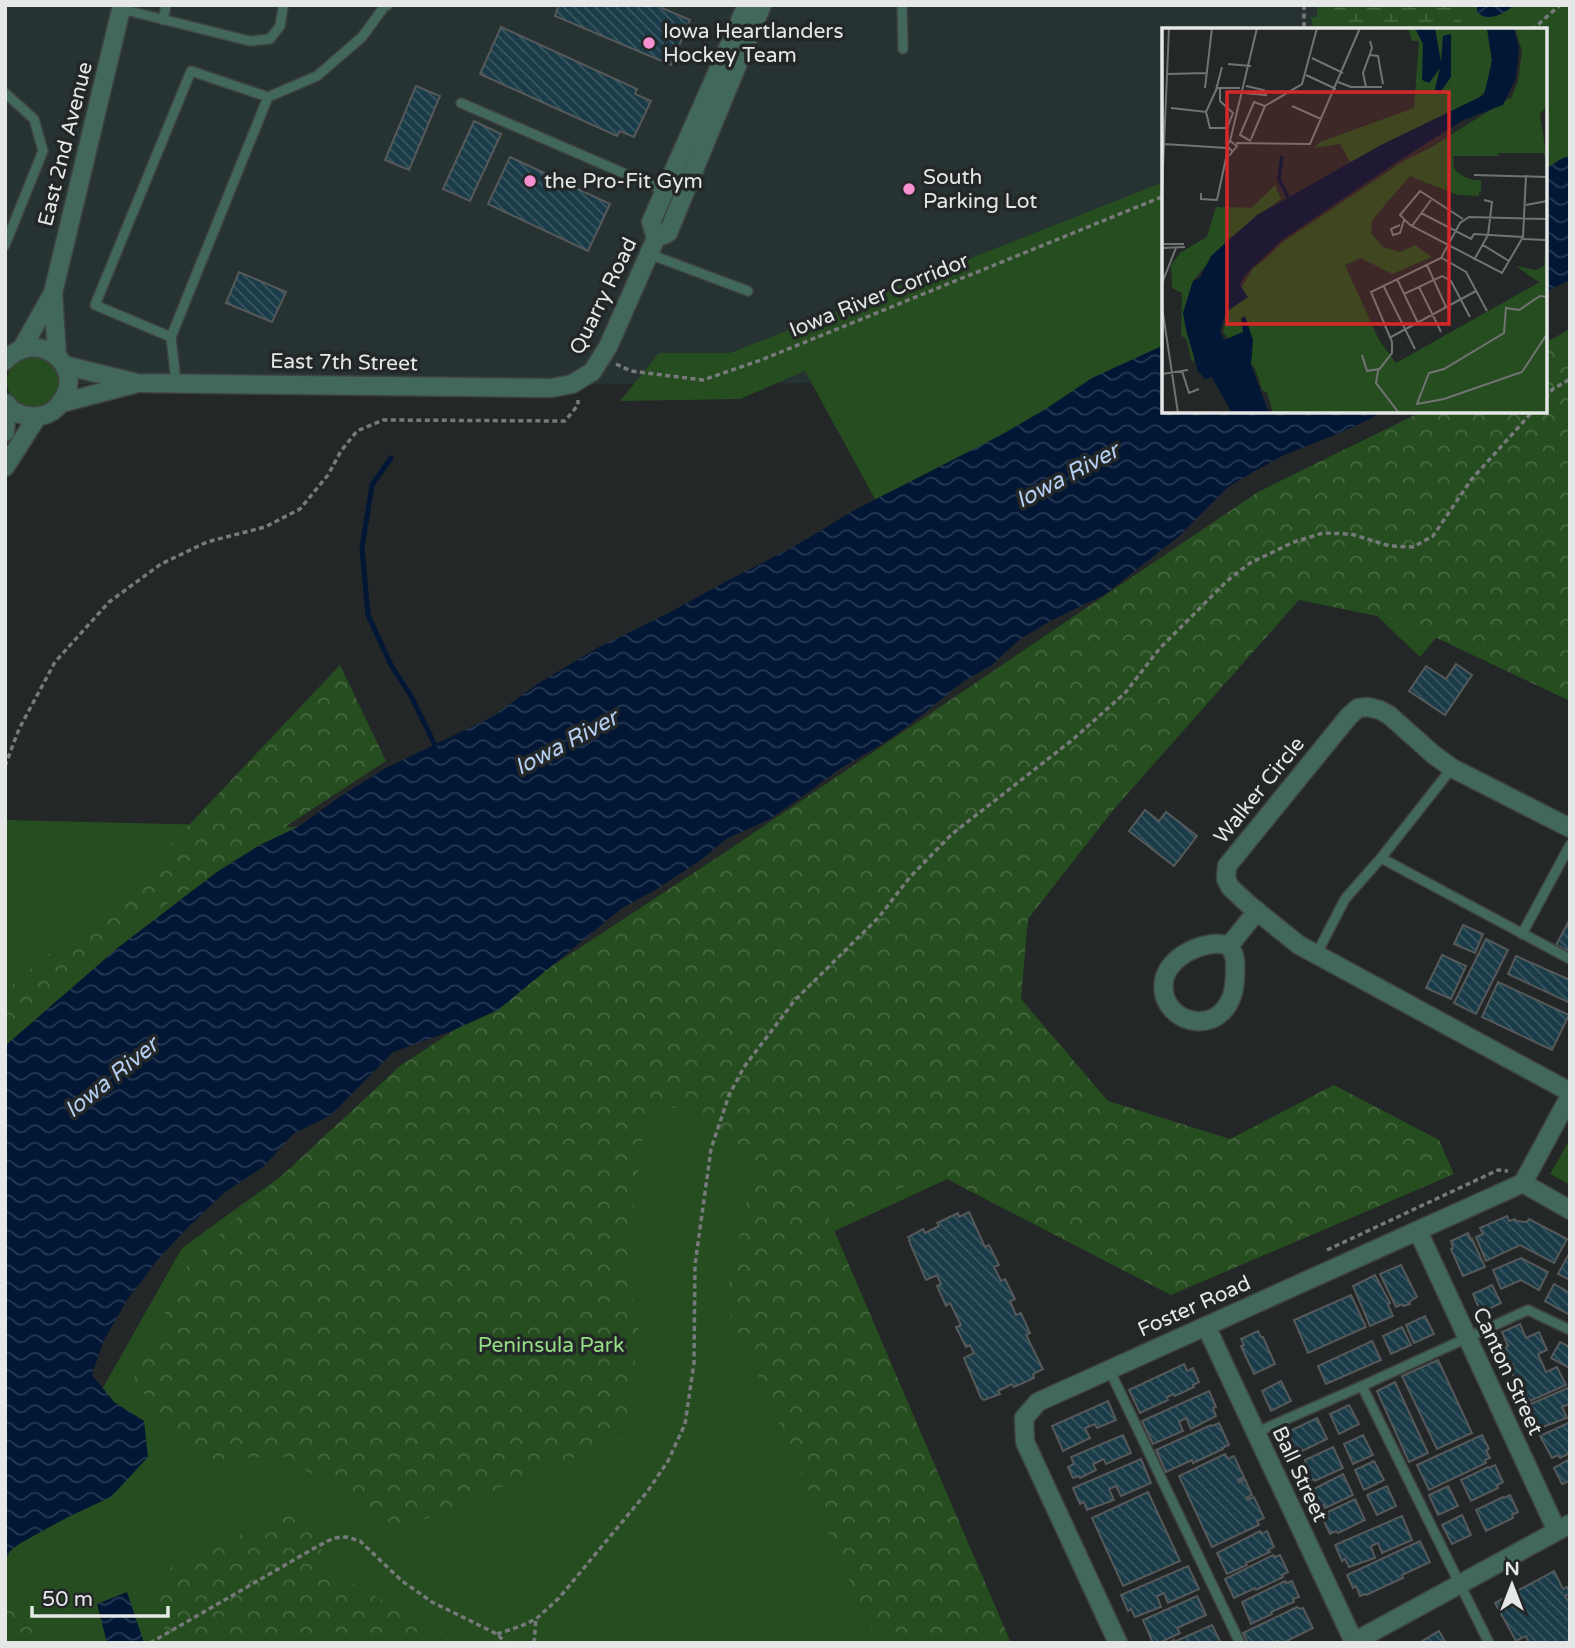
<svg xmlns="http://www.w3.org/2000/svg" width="1575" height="1648" viewBox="0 0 1575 1648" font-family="'Varela Round',sans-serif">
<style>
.built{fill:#273232}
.green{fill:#264d1f}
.forest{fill:url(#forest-crowns)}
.wetland{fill:url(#wetland-marsh)}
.water{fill:url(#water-waves)}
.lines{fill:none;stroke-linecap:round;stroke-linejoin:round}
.stream{stroke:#011735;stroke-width:5}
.building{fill:url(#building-back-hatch);stroke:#56595a;stroke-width:2}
.service-casing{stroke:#3f4242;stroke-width:12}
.minor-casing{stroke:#3f4242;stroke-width:21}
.tertiary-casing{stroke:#3f4242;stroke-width:21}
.path{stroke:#777a7a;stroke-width:3.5;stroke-dasharray:5 3.5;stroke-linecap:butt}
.service{stroke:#41685a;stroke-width:9}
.minor{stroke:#41685a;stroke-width:18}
.tertiary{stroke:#41685a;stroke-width:18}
.poi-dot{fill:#f590d1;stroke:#242727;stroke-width:2.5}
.labels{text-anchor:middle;stroke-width:7;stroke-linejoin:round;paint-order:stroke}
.poi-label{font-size:21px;fill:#e6e8e8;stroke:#242727;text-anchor:start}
.street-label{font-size:21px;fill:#e6e8e8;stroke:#242727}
.park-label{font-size:21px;fill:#93de84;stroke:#242727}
.water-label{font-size:23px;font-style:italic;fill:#b4cef1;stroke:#242727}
.inset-river{fill:none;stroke:#011735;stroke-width:3.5}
.inset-road{fill:none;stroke:#727474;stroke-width:2}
.view{fill:#d62828;fill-opacity:0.15;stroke:#d62828;stroke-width:3.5}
.inset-edge{fill:none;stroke:#e6e8e8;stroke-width:3.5}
</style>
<defs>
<pattern id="forest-crowns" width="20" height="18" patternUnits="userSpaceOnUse" patternTransform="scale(1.75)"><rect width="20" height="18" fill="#264d1f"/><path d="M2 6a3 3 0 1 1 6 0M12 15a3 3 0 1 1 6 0" fill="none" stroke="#466740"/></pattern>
<pattern id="wetland-marsh" width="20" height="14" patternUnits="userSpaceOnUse" patternTransform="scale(1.75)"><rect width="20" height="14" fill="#264d1f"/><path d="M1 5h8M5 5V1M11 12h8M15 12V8" fill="none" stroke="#466740"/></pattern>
<pattern id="water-waves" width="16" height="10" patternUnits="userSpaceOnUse" patternTransform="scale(1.75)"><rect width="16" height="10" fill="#011735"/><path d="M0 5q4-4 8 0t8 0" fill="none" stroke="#263952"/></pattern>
<pattern id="building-back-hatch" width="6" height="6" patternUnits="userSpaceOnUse" patternTransform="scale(1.75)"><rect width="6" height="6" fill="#1a3b48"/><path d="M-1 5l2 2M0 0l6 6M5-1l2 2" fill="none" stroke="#3b5762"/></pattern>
</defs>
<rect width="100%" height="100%" fill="#242727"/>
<path class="built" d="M5 5H1570L1545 30H1164V278L894 383 572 384 176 383 5 385Z"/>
<g class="green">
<path d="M1317 5H1570V173L1545 185V30H1313L1311 17H1317Z"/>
<path d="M1164 182V364L875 499 805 371 740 399 620 401 659 353H730Z"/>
<path d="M1570 329V600L1496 566 1420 657 1306 548 1074 763 968 938 1030 1141 826 1235 1003 1643H5V1561L182 1248 446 1056 1039 653 1434 411H1545V343Z"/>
<circle cx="33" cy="382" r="26"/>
<path d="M5 820 298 827 260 845 217 872 119 947 5 1046Z"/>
<path d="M1570 1139V1185L1550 1174Z"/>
</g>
<g class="forest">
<path d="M1570 340V701L1401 621 1299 600 1114 809 1028 919 1021 999 1108 1101 1230 1139 1334 1085 1439 1140 1454 1174 1171 1295 937 1174 828 1216 1011 1643H877L725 1302 753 1174 698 1107 646 1109 627 1261 639 1332 625 1436 401 1529 283 1456 201 1460 133 1381 189 1262 400 1066 727 851 1258 492 1423 411H1545V352Z"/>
<path d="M340 665 386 761 148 916 5 1040V991L137 880Z"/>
<path d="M296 1512 340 1577 461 1643H169L154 1595 174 1562Z"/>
<path d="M5 1604 31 1628 35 1643H5Z"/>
</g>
<path class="wetland" d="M1334 5H1456L1461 22 1459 30H1336Z"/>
<g class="water">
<path d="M1477 5H1514C1504 14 1488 23 1477 12Z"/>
<path d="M1570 156V280L1545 292V169L1563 158Z"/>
<path d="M1164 345V411H1381L1374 417 1344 431 1282 456 1253 472 1228 487 1178 537 1104 595 1050 621 1020 639 992 665 964 681 908 726 879 746 841 768 807 793 770 819 726 839 701 860 655 890 622 908 498 1010 449 1032 393 1052 331 1115 293 1134 264 1166 225 1192 185 1230 155 1263 127 1300 103 1342 92 1375 114 1402 144 1421 148 1457 111 1497 66 1518 19 1544 5 1555V1046L119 947 217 872 260 845 298 827 338 798 384 769 492 717 536 685 599 647 665 615 727 581 795 546 853 511 1001 435 1044 410 1092 378Z"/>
<path d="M127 1592 144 1643H107L97 1604Z"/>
</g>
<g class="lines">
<path class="stream" d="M391 458 372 485 362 548 368 615 391 665 411 696 435 745"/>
</g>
<g class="building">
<path d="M559 5H663L662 8 690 20 671 65 555 16Z"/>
<path d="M501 27 637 89 635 94 651 101 634 137 620 131 617 136 480 74Z"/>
<path d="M416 86 440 96 409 170 385 160Z"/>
<path d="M474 121 501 134 470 201 443 189Z"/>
<path d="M510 157 610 204 588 251 488 204Z"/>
<path d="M239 272 286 292 272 322 226 303Z"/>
<path d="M1456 664 1472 675 1445 715 1409 691 1426 666 1446 679Z"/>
<path d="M1145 810 1159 821 1166 812 1197 836 1174 866 1129 831Z"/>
<path d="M1570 919V952L1556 945Z"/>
<path d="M1463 925 1483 934 1475 953 1454 944Z"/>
<path d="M1486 939 1508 950 1476 1014 1454 1003Z"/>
<path d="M1442 955 1466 966 1451 999 1426 988Z"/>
<path d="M1516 956 1570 980V1003L1508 974Z"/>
<path d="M1498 982 1569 1015 1552 1050 1482 1017Z"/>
<path d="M969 1212 985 1247 989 1245 999 1265 994 1267 1001 1281 1005 1279 1015 1299 1010 1301 1016 1315 1021 1313 1030 1333 1026 1335 1043 1369 1033 1374 1034 1378 1014 1387 1012 1384 998 1391 1000 1394 984 1400 981 1398 964 1358 974 1353 970 1345 966 1347 956 1327 961 1325 950 1303 946 1306 937 1286 941 1284 937 1275 926 1280 909 1241 910 1240 908 1237 923 1229 925 1233 939 1226 937 1223 958 1213 959 1217Z"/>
<path d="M1507 1216 1509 1221 1515 1219 1516 1221 1527 1222 1529 1219 1567 1239 1554 1263 1520 1245 1486 1261 1476 1237 1483 1234 1480 1228Z"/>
<path d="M1468 1233 1471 1240 1472 1239 1485 1267 1463 1276 1451 1249 1453 1248 1451 1241Z"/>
<path d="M1570 1252V1280L1558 1274Z"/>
<path d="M1521 1258 1548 1272 1539 1290 1521 1280 1501 1289 1493 1270Z"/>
<path d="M1401 1265 1417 1297 1409 1302 1410 1304 1403 1306 1402 1304 1396 1307 1380 1274Z"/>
<path d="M1375 1275 1390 1303 1388 1305 1393 1316 1370 1326 1353 1286Z"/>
<path d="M1554 1284 1570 1293V1315L1545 1301Z"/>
<path d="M1492 1285 1501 1303 1481 1313 1473 1294Z"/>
<path d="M1351 1295 1366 1327 1308 1353 1294 1320Z"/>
<path d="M1425 1316 1434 1334 1414 1343 1406 1325Z"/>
<path d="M1520 1324 1526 1338 1539 1332 1547 1350 1538 1354 1546 1372 1557 1367 1566 1385 1530 1401 1529 1399 1524 1401 1518 1387 1523 1384 1522 1381 1517 1383 1510 1369 1514 1367 1513 1364 1508 1366 1501 1349 1508 1346 1502 1332Z"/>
<path d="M1402 1327 1411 1345 1391 1354 1383 1336Z"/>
<path d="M1258 1331 1261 1337H1263L1275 1364 1254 1374 1241 1346 1244 1345 1241 1339Z"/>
<path d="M1372 1341 1381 1360 1326 1384 1318 1366Z"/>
<path d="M1560 1342 1570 1347V1368L1551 1358Z"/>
<path d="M1438 1360 1472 1433 1437 1449 1402 1376Z"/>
<path d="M1184 1364 1187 1371 1193 1368 1199 1382 1193 1385 1194 1387 1175 1396 1174 1394 1167 1397 1168 1400 1140 1413 1129 1390Z"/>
<path d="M1281 1381 1291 1401 1271 1411 1262 1391Z"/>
<path d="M1395 1382 1428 1453 1409 1462 1377 1391Z"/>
<path d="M1570 1387V1405L1569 1404 1562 1407 1567 1418 1540 1428 1536 1420 1533 1422 1526 1406Z"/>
<path d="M1209 1391 1216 1407 1213 1408 1216 1416 1191 1429 1186 1418 1179 1422 1183 1431 1153 1444 1142 1421Z"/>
<path d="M1108 1401 1116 1420 1097 1428 1095 1424 1085 1428 1090 1438 1063 1451 1052 1426Z"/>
<path d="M1349 1405 1359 1424 1339 1434 1330 1414Z"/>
<path d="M1317 1418 1327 1439 1300 1452 1298 1450 1292 1453 1284 1436 1291 1433 1290 1431Z"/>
<path d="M1570 1422V1453L1560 1458 1558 1455 1552 1458 1540 1436Z"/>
<path d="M1219 1423 1229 1445 1222 1448 1223 1449 1193 1463 1192 1460 1166 1472 1156 1450 1211 1425 1212 1426Z"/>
<path d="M1123 1435 1131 1453 1106 1464 1104 1459 1093 1464 1096 1470 1080 1478 1079 1476 1073 1478 1068 1467 1074 1464 1071 1457Z"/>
<path d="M1363 1435 1373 1455 1353 1464 1344 1444Z"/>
<path d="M1482 1435 1489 1449 1486 1450 1490 1458 1485 1460 1486 1463 1429 1490 1417 1465Z"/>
<path d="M1333 1447 1343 1468 1315 1481 1314 1479 1307 1482 1299 1465 1306 1462 1305 1460Z"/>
<path d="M1225 1454 1228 1459 1234 1456 1244 1477 1238 1480 1239 1482 1245 1479 1252 1495 1246 1498 1247 1500 1254 1497 1264 1518 1257 1521 1259 1525 1212 1547 1179 1476Z"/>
<path d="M1141 1459 1151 1483 1121 1496 1116 1486 1109 1489 1114 1500 1087 1510 1084 1502 1080 1504 1073 1488Z"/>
<path d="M1570 1459V1484L1569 1481 1562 1484 1554 1468Z"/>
<path d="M1374 1461 1384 1480 1364 1490 1355 1470Z"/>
<path d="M1495 1465 1503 1482 1497 1485 1498 1488 1471 1501 1461 1480 1488 1467 1489 1468Z"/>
<path d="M1343 1474 1353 1495 1325 1508 1324 1505 1318 1508 1310 1491Z"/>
<path d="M1387 1486 1396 1506 1377 1515 1367 1495Z"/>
<path d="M1448 1486 1458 1506 1438 1515 1429 1495Z"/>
<path d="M1148 1492 1180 1561 1123 1586 1092 1518Z"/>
<path d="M1510 1495 1518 1512 1512 1515 1513 1518 1486 1531 1476 1510 1503 1497 1504 1498Z"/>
<path d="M1355 1499 1365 1520 1338 1533 1336 1531 1330 1534 1322 1517 1329 1514 1328 1512Z"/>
<path d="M1462 1515 1471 1535 1452 1544 1442 1525Z"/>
<path d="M1402 1516 1412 1540 1382 1553 1378 1543 1371 1546 1375 1558 1349 1567 1345 1559 1342 1561 1335 1545Z"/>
<path d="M1260 1531 1262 1534 1267 1531 1274 1547 1268 1550 1270 1552 1246 1563 1247 1565 1227 1574 1217 1553Z"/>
<path d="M1420 1541 1430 1562 1402 1575 1403 1578 1366 1595 1365 1594 1360 1596 1356 1586 1353 1588 1347 1575Z"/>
<path d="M1273 1555 1275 1557 1280 1555 1288 1572 1282 1575 1283 1577 1256 1590 1255 1588 1234 1598 1225 1579Z"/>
<path d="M1188 1566 1199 1589 1168 1603 1164 1593 1157 1596 1161 1607 1135 1617 1131 1609 1128 1611 1121 1595Z"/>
<path d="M1554 1571 1563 1589 1567 1587 1570 1593 1565 1596 1570 1604V1643H1529L1526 1636 1516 1641 1495 1603Z"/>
<path d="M1285 1581 1286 1583 1292 1581 1299 1597 1293 1599 1294 1602 1271 1612 1272 1614 1251 1624 1242 1602Z"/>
<path d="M1197 1596 1206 1615 1177 1628 1180 1633 1159 1643H1153L1143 1620Z"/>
<path d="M1297 1607 1300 1609 1303 1608 1313 1628 1283 1643 1277 1641 1274 1643H1248L1243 1633Z"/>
<path d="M1212 1625 1221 1643H1169L1174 1640V1642Z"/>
<path d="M1439 1631 1446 1643H1419Z"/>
</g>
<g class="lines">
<g class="service-casing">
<g id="service">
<path d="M902 5 903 49"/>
<path d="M121 9 250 41 270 39 280 26 283 7 282 5"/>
<path d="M163 20 166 5"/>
<path d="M5 93 34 119 43 151 5 245"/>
<path d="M461 103 665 191"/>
<path d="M649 254 748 291"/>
<path d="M171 337 268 97 317 76 362 37 384 7 388 5"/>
<path d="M176 383 171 337 95 305 191 71 268 97"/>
<path d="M1381 858 1570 959"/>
<path d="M1522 934 1570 845"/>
<path d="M1316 955 1345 899 1381 858 1452 768"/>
<path d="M1109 1369 1240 1643"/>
<path d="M1362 1386 1489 1643"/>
<path d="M1255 1433 1362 1386 1528 1310 1570 1330"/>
</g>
</g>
<g class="minor-casing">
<g id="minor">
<path d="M656 238 668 233 762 5"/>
<path d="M53 293 57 356"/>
<path d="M21 350 53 293 122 5"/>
<path d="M5 361C36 326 88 366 61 402 56 410 48 415 39 416 26 418 13 413 5 403"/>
<path d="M64 365 137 383 551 388 572 384 592 372 608 347 656 238 651 222 747 5"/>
<path d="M61 403 134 384"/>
<path d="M5 432 7 404"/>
<path d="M5 467 37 417"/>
<path d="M1570 828 1452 768 1434 755 1389 715 1380 710 1368 707 1358 708 1349 716 1227 866 1226 879 1230 887 1248 904 1299 945 1570 1092"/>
<path d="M1229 946C1207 937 1167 957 1164 981 1157 1027 1233 1043 1235 977 1235 964 1237 956 1229 946L1257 911"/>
<path d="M1523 1183 1570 1210"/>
<path d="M1418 1231 1557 1531"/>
<path d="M1206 1326 1354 1642"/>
<path d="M1352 1643 1570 1524"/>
</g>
</g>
<g class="tertiary-casing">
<path id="tertiary" d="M1118 1643 1025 1442 1024 1418 1038 1402 1523 1183 1570 1096"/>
</g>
<g class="path">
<path d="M1304 5V30"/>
<path d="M1532 30 1560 5"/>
<path d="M616 364 631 371 703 380 761 360 1164 196"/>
<path d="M1545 398 1553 389 1570 379"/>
<path d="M5 766 19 729 55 662 109 602 161 564 207 542 265 527 300 509 328 475 341 451 357 431 383 420 565 421 578 405V400"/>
<path d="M1327 1250 1498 1170 1508 1171"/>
<path d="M497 1634 521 1626 536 1619 559 1598 647 1492 668 1461 685 1424 694 1363 695 1265 711 1149 729 1095 744 1067 795 1000 879 917 910 877 952 834 1071 741 1125 693 1160 648 1227 581 1250 563 1294 542 1323 533 1351 534 1390 546 1413 547 1433 536 1471 480 1533 411"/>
<path d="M150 1643 318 1546 334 1538 347 1537 360 1541 402 1581 432 1602 497 1634 506 1643"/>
<path d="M534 1643 536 1619"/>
</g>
<use href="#service" class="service"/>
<use href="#minor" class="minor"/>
<use href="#tertiary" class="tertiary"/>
</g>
<g class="poi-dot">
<circle cx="649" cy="43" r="7"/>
<circle cx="530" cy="181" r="7"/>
<circle cx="909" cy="189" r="7"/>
</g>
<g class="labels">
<g class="poi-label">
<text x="663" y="38">Iowa Heartlanders<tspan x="663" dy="24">Hockey Team</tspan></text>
<text x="923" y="184">South<tspan x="923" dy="24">Parking Lot</tspan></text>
<text x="544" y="188">the Pro-Fit Gym</text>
</g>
<g class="street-label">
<text transform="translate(65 144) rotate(-76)" y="7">East 2nd Avenue</text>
<text transform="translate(879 295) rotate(-22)" y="7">Iowa River Corridor</text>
<text transform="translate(603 296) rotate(-64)" y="7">Quarry Road</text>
<text transform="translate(344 362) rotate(1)" y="7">East 7th Street</text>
<text transform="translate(1259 790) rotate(-51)" y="7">Walker Circle</text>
<text transform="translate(1194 1306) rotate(-24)" y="7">Foster Road</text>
<text transform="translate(1508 1371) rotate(65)" y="7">Canton Street</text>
<text transform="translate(1300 1474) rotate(65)" y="7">Ball Street</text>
</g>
<g class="park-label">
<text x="551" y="1352">Peninsula Park</text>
</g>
<g class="water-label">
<text transform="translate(1067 475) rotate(-28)" y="8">Iowa River</text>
<text transform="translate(566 742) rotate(-28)" y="8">Iowa River</text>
<text transform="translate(111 1077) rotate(-39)" y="8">Iowa River</text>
</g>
</g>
<g transform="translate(1162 28)">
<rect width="385" height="385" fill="#242727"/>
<path d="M246 0H325L330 33 326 59 312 76 188 134 178 116 152 120 158 114 252 80 257 13H250ZM349 69 336 128H291L292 142 307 152H319V164L276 144 265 156 249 141 201 196 210 225 181 238 208 300 234 335 376 255H385V385H111L101 350 61 304 65 285 91 240 211 156ZM54 179 107 180 66 211 31 253 21 285 34 331 30 334 24 310 19 308 20 265 10 260 9 237 19 224 45 209Z" fill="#264d1f"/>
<path d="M290 0H298V15L295 43 286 59ZM353 0H385V78L378 86 385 132 381 125H293L289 135 297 147 317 154V168L296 167 248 148 222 178 210 193 209 205 221 219 238 224 253 217 270 229 230 246 197 229 182 235 223 325 210 334 195 309 167 247 171 229 163 220H156L153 266 121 279 105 269 93 270 84 258 92 242 121 214 242 133 345 81 356 53 360 23ZM113 157 119 171 61 215 58 210ZM385 199V260L354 238 374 242 382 238ZM385 270V295L380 304 367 321 329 351 280 370H246L223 356 224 342 250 328 256 348 266 349 357 311 356 285ZM107 277 143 308 144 319 126 385H114L112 377 128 357 122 352 110 367 100 362 90 331 96 308 87 289Z" fill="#264d1f"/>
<path d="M253 0H275L279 17 280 0H290L287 54 273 65 275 41 270 69 265 72 253 68 254 60 263 56 260 10 255 9Z" fill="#264d1f"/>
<path d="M253 0H273L279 34 281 8 289 6V49L277 66 273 61 278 40 267 55 260 52 261 16ZM325 0H351L357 19 354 50 341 77 301 92 238 132 120 212 83 247 78 257 86 269 64 284 58 303 62 312 81 304 79 290 83 288 91 312 89 337 107 385H70L50 349 43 351 36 343 24 302 21 285 31 253 38 250 49 228 95 187 219 117 322 67 330 33Z" fill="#011735"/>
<path class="inset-river" d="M120 128 117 151 126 169"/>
<path class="inset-road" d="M208 27 216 28 221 56M150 30 181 45M66 36 89 38M5 46 45 45M144 47 174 61M176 54 189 59H220M204 59 201 45 210 20 208 13M43 60 50 0M54 62 60 39M82 65 104 67 102 62 84 58M130 78 159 91M9 80 44 84 55 60H78M44 84 48 100H65L71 85 58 73V60M89 111 103 78 140 56 155 0M68 113 95 0M89 113 78 107 92 74 103 78M74 115 148 116 198 0M2 116 65 120M67 128 75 118 68 113 65 118 70 123M312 147 385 149M0 164 7 0M39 165V171L55 172 66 121M364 177 385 173M0 185V247M259 185 309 211 312 206 361 209M301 191 258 163 238 187 248 197 340 245 361 209 364 147M238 197 229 201 231 207 238 205 242 192M250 198 269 172M361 211 383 212M0 216H22M321 217 347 233M0 220 23 219M280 230 304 244 325 283M312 232 326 207 330 174 322 172M265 237 284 279M235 251 256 295M0 255 14 220M221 257 253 321M257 259 279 304M242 266 280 248 289 253 308 289M385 269 378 268 357 282 344 280 342 305 282 341 267 345 255 376 282 371 360 344 385 306M0 279 16 385M229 309 314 263M200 327 205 343 217 341M20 343 27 365 37 361M0 346 26 342M237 385 214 355 216 343 230 325V314L209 264 279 230 298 195 307 189 385 191"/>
<path class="view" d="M65 64H287V296H65Z"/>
<rect width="385" height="385" class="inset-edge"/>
</g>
<rect width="1575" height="1648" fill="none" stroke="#e6e8e8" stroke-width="14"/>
<g transform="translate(1512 1585)" stroke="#242727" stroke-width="5" paint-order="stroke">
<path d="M0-5L12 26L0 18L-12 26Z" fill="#e6e8e8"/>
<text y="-10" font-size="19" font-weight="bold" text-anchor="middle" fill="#e6e8e8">N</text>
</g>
<path d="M32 1606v10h136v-10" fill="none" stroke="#e6e8e8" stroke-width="3.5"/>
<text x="42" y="1606" font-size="21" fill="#e6e8e8" stroke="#242727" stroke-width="5" paint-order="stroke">50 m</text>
</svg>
